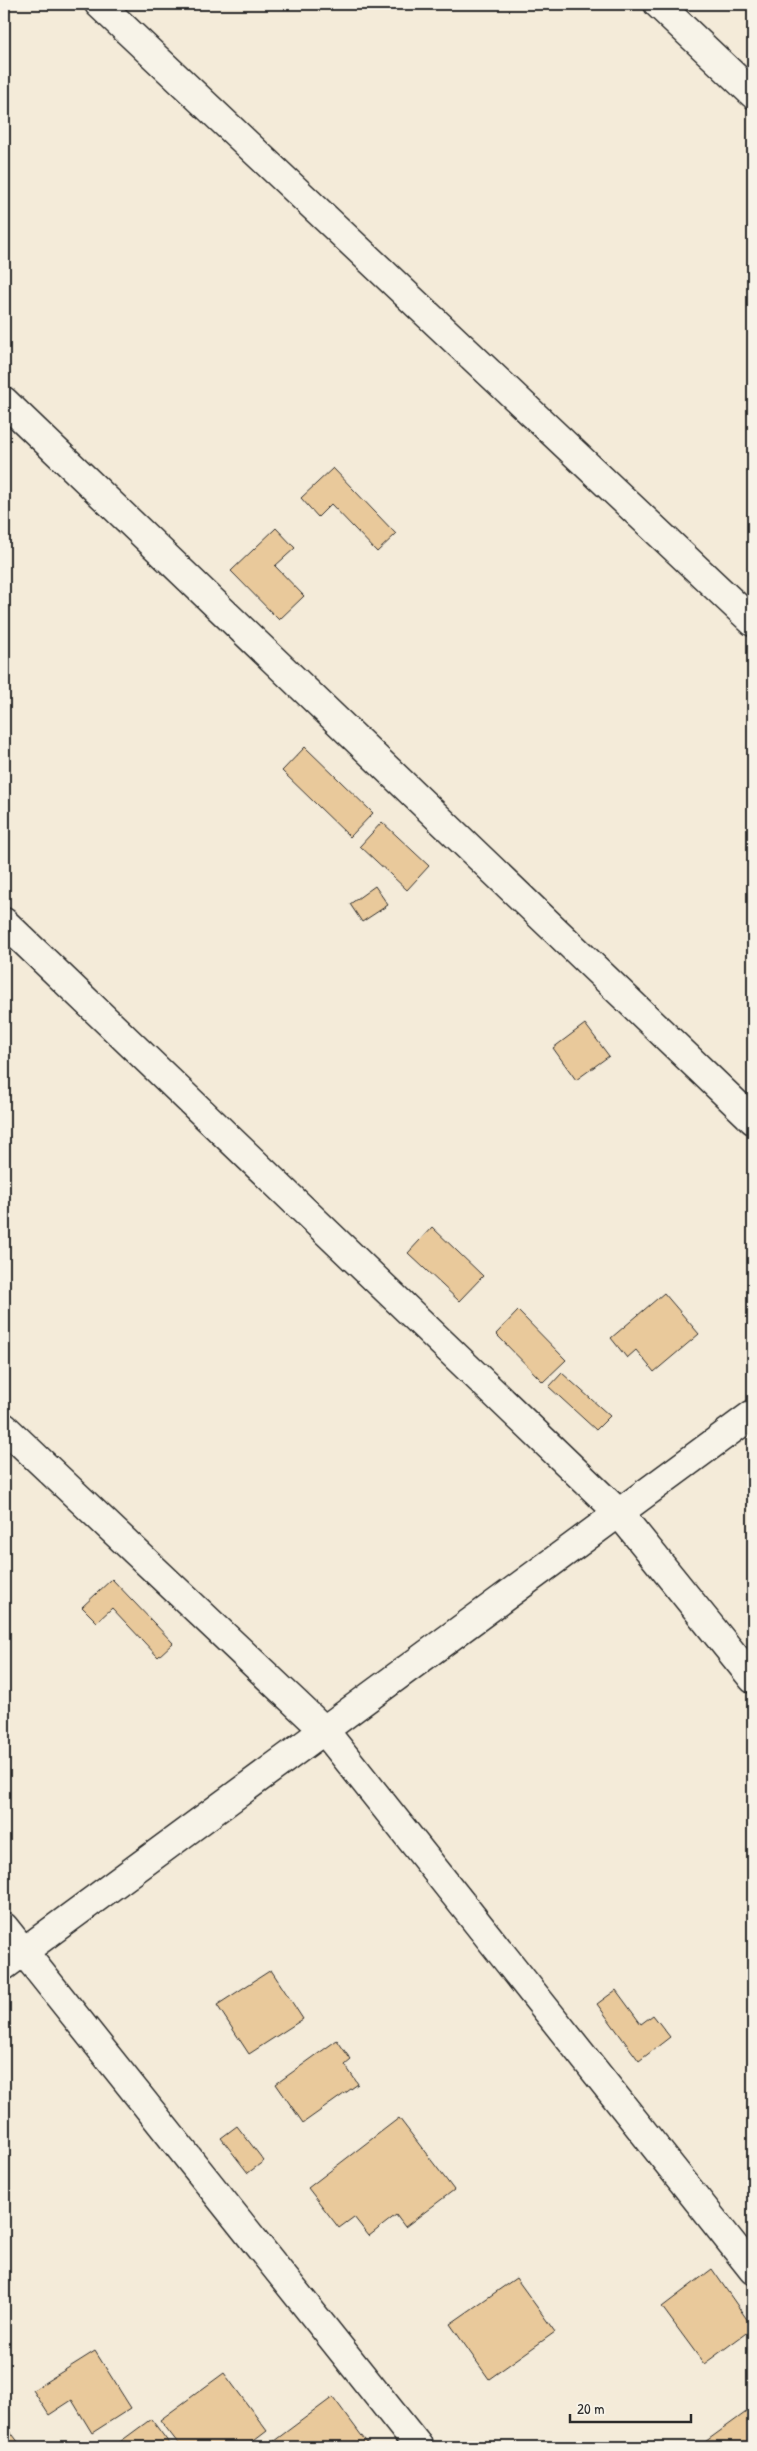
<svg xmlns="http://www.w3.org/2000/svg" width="757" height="2451" viewBox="0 0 757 2451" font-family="'Patrick Hand',sans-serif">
	<rect width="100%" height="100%" fill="#f4ebd9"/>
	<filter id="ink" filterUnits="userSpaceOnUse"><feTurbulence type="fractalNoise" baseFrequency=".02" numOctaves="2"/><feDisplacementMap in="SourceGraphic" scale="10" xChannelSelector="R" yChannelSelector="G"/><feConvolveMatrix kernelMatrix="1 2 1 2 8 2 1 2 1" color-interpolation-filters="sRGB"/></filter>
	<g filter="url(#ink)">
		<!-- building -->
		<path fill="#e9c99b" stroke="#2b2b2b" d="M333 468 396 534 377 552 331 504 318 517 301 498Z
			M276 528 295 548 275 566 304 596 279 620 231 571Z
			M305 747 373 813 350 837 282 771Z
			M382 822 429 866 407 890 360 846Z
			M375 886 388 905 362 922 350 904Z
			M585 1024 609 1056 576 1080 553 1048Z
			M432 1227 483 1276 459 1301 408 1253Z
			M664 1293 699 1334 654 1372 636 1350 627 1358 611 1338Z
			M518 1311 566 1360 543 1382 496 1334Z
			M562 1373 610 1416 596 1430 549 1387Z
			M112 1579 173 1643 158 1657 112 1608 97 1622 82 1607Z
			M271 1970 303 2019 249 2054 217 2005Z
			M616 1990 641 2024 653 2015 670 2037 639 2061 597 2004Z
			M337 2040 351 2060 345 2065 358 2084 303 2123 276 2084Z
			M399 2118 454 2190 405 2227 396 2215 369 2236 354 2217 339 2228 308 2188Z
			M237 2126 264 2161 248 2173 221 2138Z
			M712 2269 753 2328 704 2364 662 2307Z
			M516 2278 555 2332 489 2379 450 2324Z
			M95 2351 131 2408 92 2433 72 2400 49 2415 33 2390Z
			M224 2373 267 2431 246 2447H181L160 2420Z
			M333 2397 370 2447H266Z
			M749 2410 753 2416V2447H698Z
			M151 2419 172 2447H113Z
			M4 2423 22 2447H4Z"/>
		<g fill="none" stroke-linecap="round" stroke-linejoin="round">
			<!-- minor casing -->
			<g stroke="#2b2b2b" stroke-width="31">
				<path id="minor" d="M99 4 753 622
					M658 4 753 94
					M4 401 753 1120
					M4 922 619 1513 753 1679
					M4 1427 324 1730 753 2270
					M4 1927 419 2447
					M4 1966 753 1414"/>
			</g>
			<!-- minor -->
			<use href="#minor" stroke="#f7f3e8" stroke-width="28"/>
		</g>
	</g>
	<!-- margin -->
	<rect width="757" height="2451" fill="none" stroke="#f7f3e8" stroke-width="20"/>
	<rect x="10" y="10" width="737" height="2431" fill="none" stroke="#2b2b2b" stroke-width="2" filter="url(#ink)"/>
	<!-- scale -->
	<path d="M570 2414v8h121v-8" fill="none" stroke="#2b2b2b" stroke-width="2.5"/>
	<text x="577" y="2414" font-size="15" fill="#2b2b2b" stroke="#f7f3e8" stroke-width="4" paint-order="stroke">20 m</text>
</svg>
